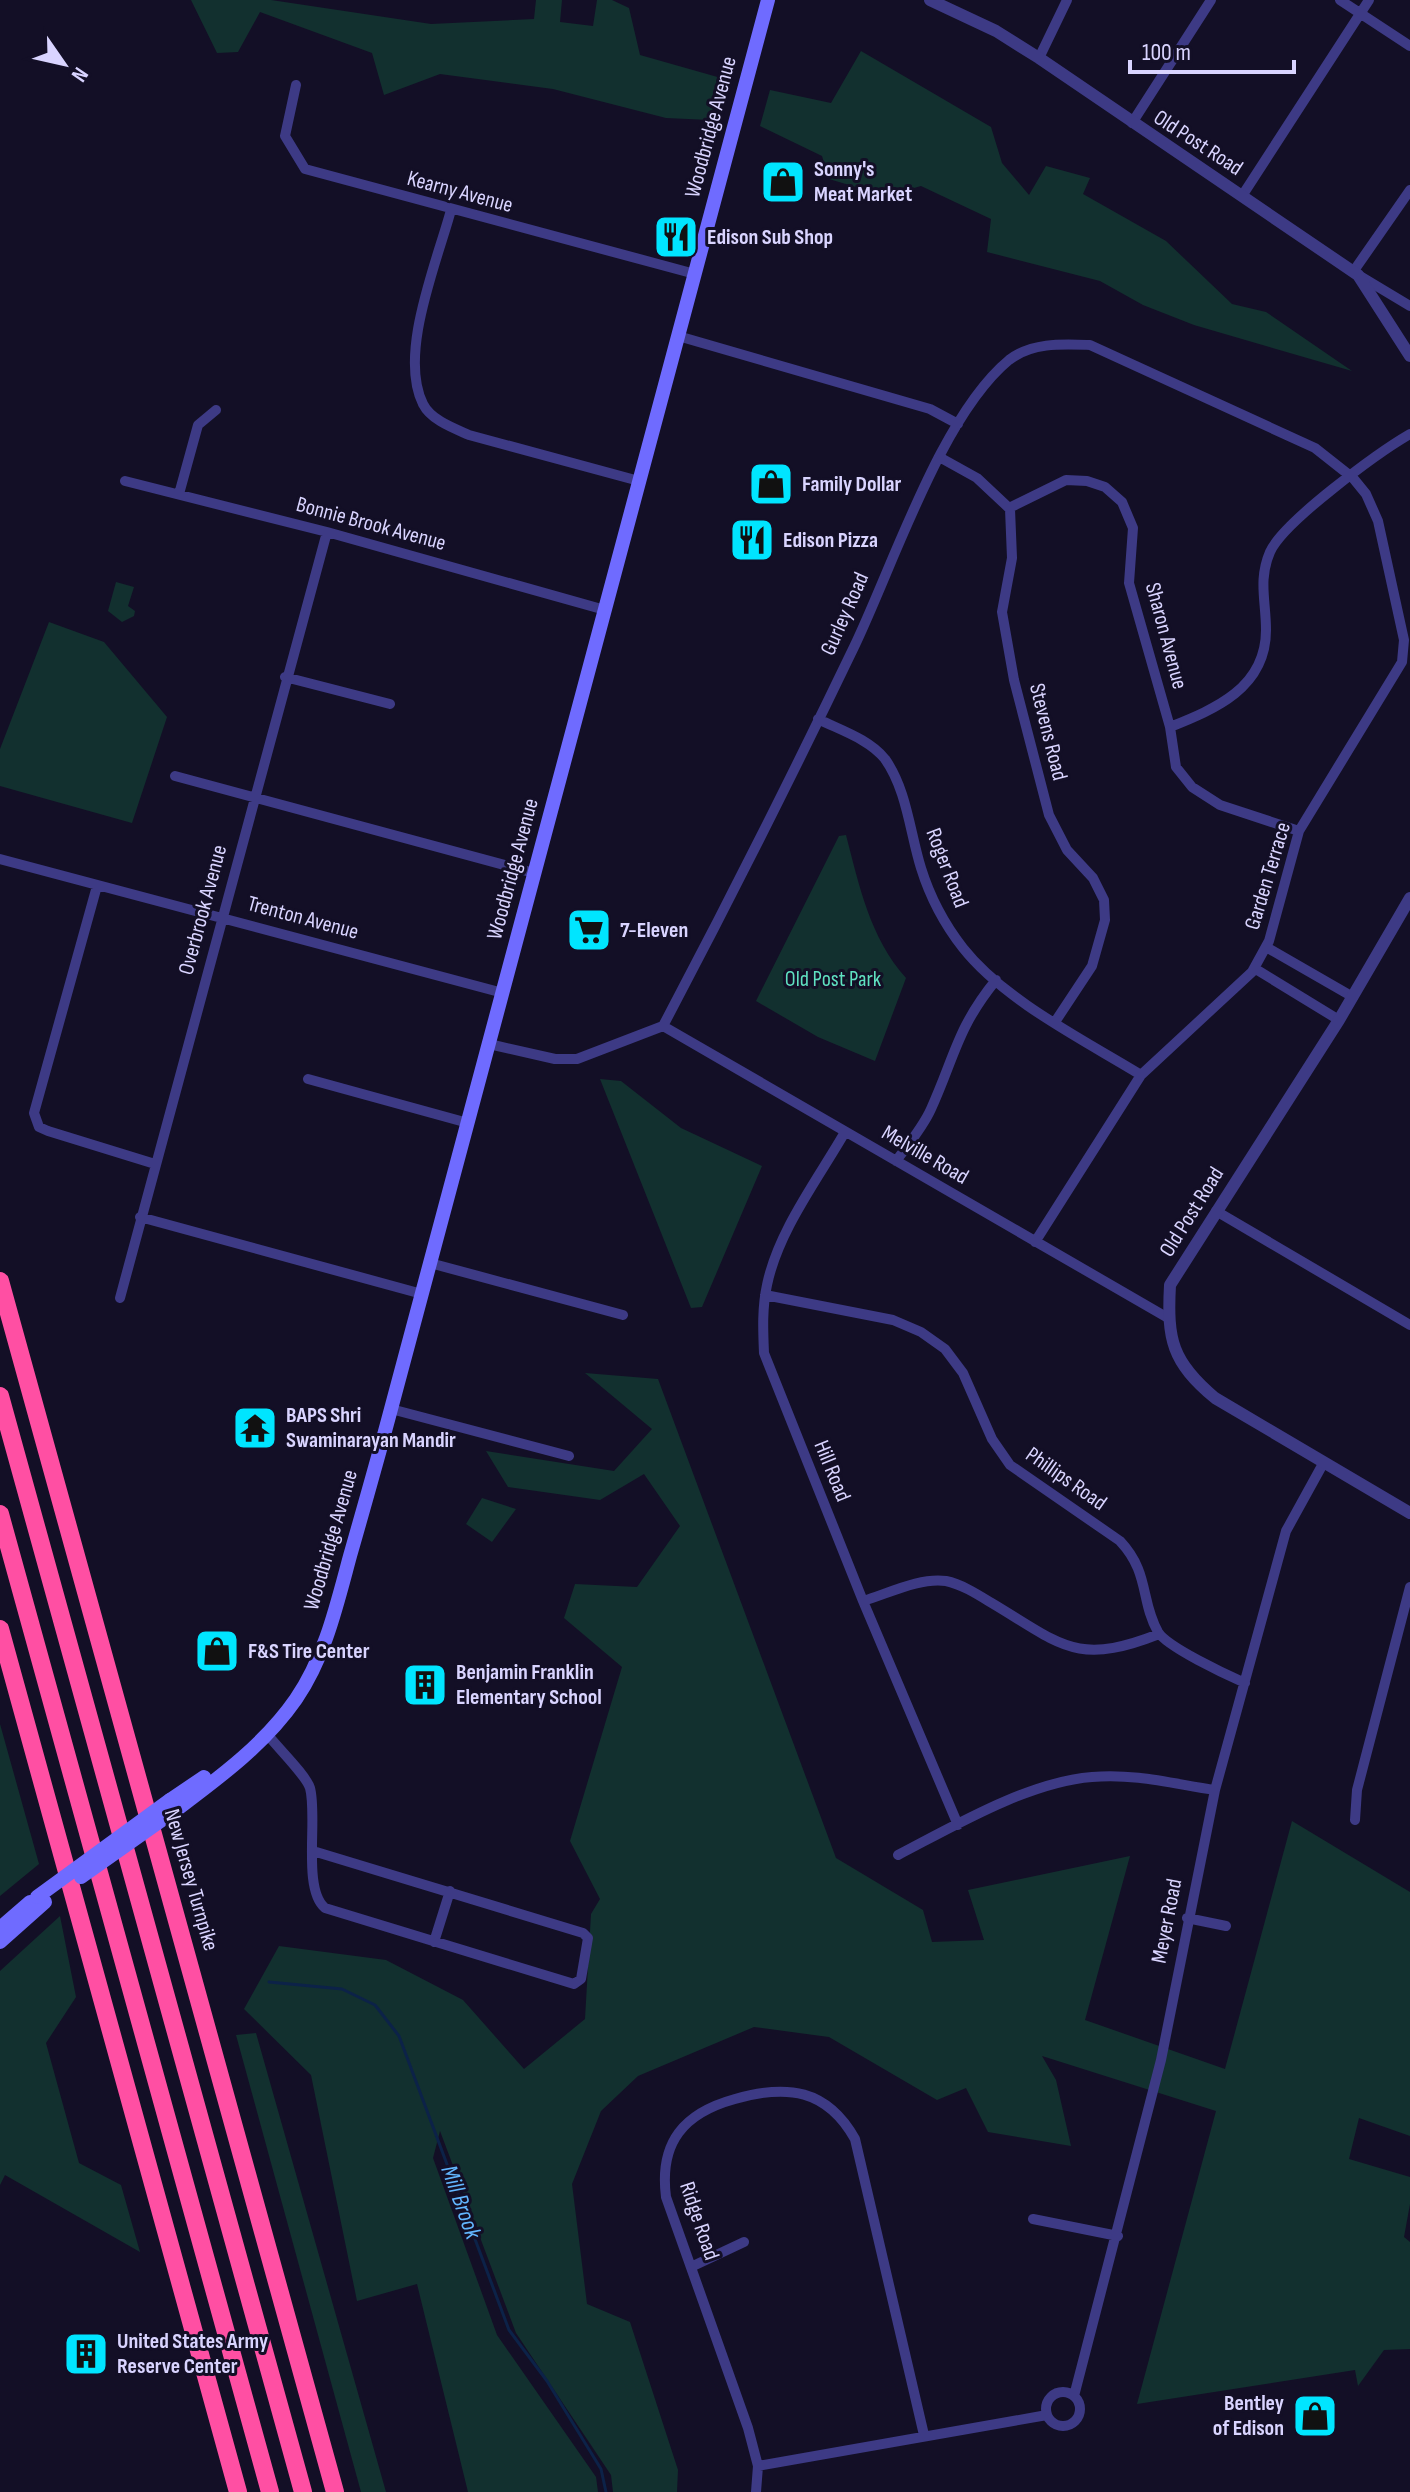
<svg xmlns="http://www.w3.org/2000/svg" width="1410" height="2492" viewBox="0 0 1410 2492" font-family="'Sofia Sans Condensed',sans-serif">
	<rect width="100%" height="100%" fill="#130f26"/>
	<!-- green -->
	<path fill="#12302f" d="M191 0H271L431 24 534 19 536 0H562L560 22 593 26 597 0H612L629 8 640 55 721 78 710 120 666 118 553 89 440 74 384 95 372 53 260 12 238 52 217 53Z
		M861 51 991 127 1002 163 1029 195 1046 166 1090 178 1083 194 1166 241 1232 304 1266 312 1352 371 1194 325 1143 305 1100 281 987 252 991 219 921 186 886 196 829 179 822 156 760 126 770 90 831 103Z
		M116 582 134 587 128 606 135 611 134 616 122 622 108 611Z
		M49 622 104 642 167 717 132 823 0 786V749Z
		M846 835C859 885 870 938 906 978L875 1061 818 1037 756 1001 839 836Z
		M600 1079 621 1081 681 1128 762 1166 702 1307 691 1308Z
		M585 1373 658 1379 836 1858 923 1910 932 1942 984 1940 968 1890 1130 1856 1085 2020 1225 2069 1292 1821 1410 1892V2136L1359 2118 1349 2159 1410 2177V2204L1404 2237 1410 2242V2349L1384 2350 1358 2386 1355 2370 1137 2404 1216 2111 1042 2056 1056 2080 1071 2146 988 2132 966 2088 937 2100 829 2037 754 2027 638 2076 601 2111 572 2184 587 2304 630 2322 678 2470 677 2492H613L611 2475 516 2333 440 2131 433 2158 497 2335 596 2477 598 2492H468L417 2284 357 2301 311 2075 244 2009 279 1946 386 1960 463 2000 524 2069 585 2019 591 1914 600 1899 570 1841 622 1667 564 1618 575 1584 637 1587 680 1526 644 1474 600 1500 508 1487 486 1451 614 1471 652 1429Z
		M482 1498 516 1509 492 1542 466 1524Z
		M0 1724 39 1864 0 1896Z
		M60 1916 76 1997 46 2043 79 2163 121 2185 140 2252 5 2175 0 2185V1971Z
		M256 2033 386 2492H361L236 2035Z"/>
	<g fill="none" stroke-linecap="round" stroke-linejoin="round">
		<!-- stream -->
		<path stroke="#0c2248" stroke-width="3" d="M269 1982 342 1989 375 2005 399 2036 509 2330 547 2381 601 2469 606 2492"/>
		<!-- minor -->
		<path stroke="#3d3a85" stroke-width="10" d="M1340 0 1410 46
			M1039 58 1067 0
			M296 85 285 136 305 169 695 274
			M1132 123 1211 0
			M1242 196 1369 0
			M451 210C437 262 398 354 423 404 431 420 453 428 469 435L639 481
			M1353 272 1410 190
			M1360 276 1410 306
			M678 336 930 409 958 424
			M941 458 977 478 1010 509 1012 558 1002 612 1014 680 1049 815 1067 850 1093 878 1104 900 1105 920 1092 966 1055 1022
			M125 481 327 532 605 610
			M179 494 198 425 216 410
			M1009 508 1066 480 1087 481 1105 487 1122 502 1133 528 1129 583 1170 727 1176 767 1192 787 1220 805 1299 831
			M285 677 390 704
			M818 719C840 730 869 739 885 759 907 790 910 833 921 868 930 897 945 925 963 948 1005 1001 1084 1040 1141 1075
			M1170 727C1215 709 1266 688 1266 630 1266 601 1258 580 1270 552 1283 522 1379 452 1410 434
			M175 776 534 873
			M0 859 503 993
			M97 886 34 1113 39 1127 48 1131 155 1164
			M1266 947 1353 997
			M1254 968 1339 1020
			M663 1026 1168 1318
			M489 1044 555 1059H577L663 1026C729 901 793 774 854 647 893 566 941 416 1009 360 1032 342 1063 344 1090 345L1315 448 1353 478 1366 494 1378 521 1404 640 1402 662 1299 831 1269 941 1252 972 1141 1075 1035 1242
			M308 1079 468 1123
			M845 1132C818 1179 778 1231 767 1285 762 1308 763 1330 764 1353L863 1601 958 1825
			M896 1161C908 1145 923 1127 931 1109 955 1056 957 1028 996 980
			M1216 1211 1410 1325
			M140 1217 422 1294
			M430 1263 623 1315
			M765 1295 893 1320 921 1332 945 1349 963 1373 992 1439 1010 1465 1120 1541C1150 1573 1140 1600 1158 1632 1167 1647 1227 1675 1245 1683
			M120 1298 327 532
			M391 1409 569 1456
			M863 1601C887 1594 920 1577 946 1581 961 1584 977 1594 990 1602 1061 1644 1075 1667 1159 1634
			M268 1735C277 1747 306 1775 310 1788 318 1817 302 1889 325 1908L574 1984 581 1979 588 1938 583 1933 313 1851
			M1355 1820 1357 1790 1410 1587
			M898 1855C954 1826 1028 1782 1092 1777 1134 1773 1174 1784 1215 1790
			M1187 1918 1226 1926
			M434 1942 450 1891
			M1033 2219 1118 2236
			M693 2266 744 2242
			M1046 2409a17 17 0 1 1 34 0a17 17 0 1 1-34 0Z
			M1074 2396 1161 2060 1215 1790 1286 1531 1324 1462
			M758 2466 1047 2415
			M756 2492 758 2466 748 2428 666 2197C659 2142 684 2113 735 2099 787 2084 827 2089 855 2139L924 2435"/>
		<!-- tertiary -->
		<path stroke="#3d3a85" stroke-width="12" d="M930 0 996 31 1039 58 1358 275 1410 356
			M1410 898 1339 1020 1170 1285C1167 1340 1172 1362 1215 1398L1410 1513"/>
		<!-- secondary -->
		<path stroke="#6f6bff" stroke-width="14" d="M170 1800 204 1777
			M176 1810C220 1777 265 1744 296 1699 325 1657 337 1604 350 1556 364 1507 378 1458 391 1409L768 0
			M0 1928 30 1902
			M0 1942 45 1902"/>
		<!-- motorway -->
		<path stroke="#ff4fa3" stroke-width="18" d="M0 1281 335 2492
			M0 1396 303 2492
			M0 1514 270 2492
			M0 1629 238 2492"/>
		<!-- secondary-bridge -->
		<path stroke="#6f6bff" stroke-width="14" d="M81 1877 176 1810
			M37 1897 170 1800"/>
	</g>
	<!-- icons -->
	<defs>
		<g id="shop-square" transform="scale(2.3)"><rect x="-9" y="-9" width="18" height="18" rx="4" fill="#00e5ff" stroke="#130f26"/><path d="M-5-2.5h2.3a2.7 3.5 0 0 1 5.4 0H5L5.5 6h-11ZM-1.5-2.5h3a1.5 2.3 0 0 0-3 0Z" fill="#111"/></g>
		<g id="restaurant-square" transform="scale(2.3)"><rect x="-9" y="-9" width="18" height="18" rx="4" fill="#00e5ff" stroke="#130f26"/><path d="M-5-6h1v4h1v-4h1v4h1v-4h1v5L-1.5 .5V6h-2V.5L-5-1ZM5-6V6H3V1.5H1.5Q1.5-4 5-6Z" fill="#111"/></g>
		<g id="supermarket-square" transform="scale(2.3)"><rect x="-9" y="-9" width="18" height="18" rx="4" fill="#00e5ff" stroke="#130f26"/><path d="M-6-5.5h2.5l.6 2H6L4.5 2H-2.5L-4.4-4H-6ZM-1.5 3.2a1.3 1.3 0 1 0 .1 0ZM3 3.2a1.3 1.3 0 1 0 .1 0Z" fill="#111"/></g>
		<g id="temple-square" transform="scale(2.3)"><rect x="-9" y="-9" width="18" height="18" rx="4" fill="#00e5ff" stroke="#130f26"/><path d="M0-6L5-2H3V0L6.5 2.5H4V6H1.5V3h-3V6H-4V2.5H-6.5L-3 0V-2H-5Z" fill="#111"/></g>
		<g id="building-square" transform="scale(2.3)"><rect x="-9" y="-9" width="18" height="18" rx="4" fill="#00e5ff" stroke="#130f26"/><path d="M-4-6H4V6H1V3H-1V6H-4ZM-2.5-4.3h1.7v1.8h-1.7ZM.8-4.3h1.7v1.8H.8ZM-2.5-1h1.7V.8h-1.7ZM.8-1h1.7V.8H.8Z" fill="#111"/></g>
	</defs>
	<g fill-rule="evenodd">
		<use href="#shop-square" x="783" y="182"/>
		<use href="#restaurant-square" x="676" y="237"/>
		<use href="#shop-square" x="771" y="484"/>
		<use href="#restaurant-square" x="752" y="540"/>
		<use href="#supermarket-square" x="589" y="930"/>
		<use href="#temple-square" x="255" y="1428"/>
		<use href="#shop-square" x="217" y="1651"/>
		<use href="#building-square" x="425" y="1685"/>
		<use href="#building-square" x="86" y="2354"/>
		<use href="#shop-square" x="1315" y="2416"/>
	</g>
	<g text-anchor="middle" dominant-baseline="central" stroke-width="6" stroke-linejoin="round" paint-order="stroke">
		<!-- street labels -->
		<g font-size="22" fill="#d9d4ff" stroke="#130f26">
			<text transform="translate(711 127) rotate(-75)">Woodbridge Avenue</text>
			<text transform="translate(1198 143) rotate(33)">Old Post Road</text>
			<text transform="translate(460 192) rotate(15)">Kearny Avenue</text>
			<text transform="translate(371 524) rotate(15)">Bonnie Brook Avenue</text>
			<text transform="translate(845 614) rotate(-66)">Gurley Road</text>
			<text transform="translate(1166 636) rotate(75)">Sharon Avenue</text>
			<text transform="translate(1048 732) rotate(76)">Stevens Road</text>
			<text transform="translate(947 868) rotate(69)">Roger Road</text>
			<text transform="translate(513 869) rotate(-75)">Woodbridge Avenue</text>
			<text transform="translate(1268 876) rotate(-73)">Garden Terrace</text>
			<text transform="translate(203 910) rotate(-75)">Overbrook Avenue</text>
			<text transform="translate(303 918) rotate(15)">Trenton Avenue</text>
			<text transform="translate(925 1155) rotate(30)">Melville Road</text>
			<text transform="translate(1192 1212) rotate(-58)">Old Post Road</text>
			<text transform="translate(832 1471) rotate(68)">Hill Road</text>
			<text transform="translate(1066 1479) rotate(35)">Phillips Road</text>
			<text transform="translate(331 1540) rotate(-74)">Woodbridge Avenue</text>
			<text transform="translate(191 1880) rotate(74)">New Jersey Turnpike</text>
			<text transform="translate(1167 1921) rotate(-79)">Meyer Road</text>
			<text transform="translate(699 2221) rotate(71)">Ridge Road</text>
		</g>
		<!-- poi labels -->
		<g font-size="22" font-weight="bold" fill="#d9d4ff" stroke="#130f26" text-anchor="start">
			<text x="814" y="169">Sonny's<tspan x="814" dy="25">Meat Market</tspan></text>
			<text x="707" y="237">Edison Sub Shop</text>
			<text x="802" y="484">Family Dollar</text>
			<text x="783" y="540">Edison Pizza</text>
			<text x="620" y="930">7-Eleven</text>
			<text x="286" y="1415">BAPS Shri<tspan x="286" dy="25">Swaminarayan Mandir</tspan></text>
			<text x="248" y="1651">F&amp;S Tire Center</text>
			<text x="456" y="1672">Benjamin Franklin<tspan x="456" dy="25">Elementary School</tspan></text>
			<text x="117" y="2341">United States Army<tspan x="117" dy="25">Reserve Center</tspan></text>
			<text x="1284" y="2403" text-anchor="end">Bentley<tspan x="1284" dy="25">of Edison</tspan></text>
		</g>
		<!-- park labels -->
		<g font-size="22" fill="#5fe0c0" stroke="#130f26">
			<text x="833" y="979">Old Post Park</text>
		</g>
		<!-- water labels -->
		<g font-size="24" font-style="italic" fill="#62b6ff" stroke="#130f26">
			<text transform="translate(461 2202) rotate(70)">Mill Brook</text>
		</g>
	</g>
	<!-- north arrow -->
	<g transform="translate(64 64) rotate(124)" stroke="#130f26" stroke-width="6" paint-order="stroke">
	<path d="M0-6L14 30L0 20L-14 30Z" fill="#d9d4ff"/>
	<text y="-12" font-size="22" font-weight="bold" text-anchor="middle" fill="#d9d4ff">N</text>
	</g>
	<!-- scale -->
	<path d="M1130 60v12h164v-12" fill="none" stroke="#d9d4ff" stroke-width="4"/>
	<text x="1142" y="60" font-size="24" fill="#d9d4ff" stroke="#130f26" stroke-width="6" paint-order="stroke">100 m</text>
</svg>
